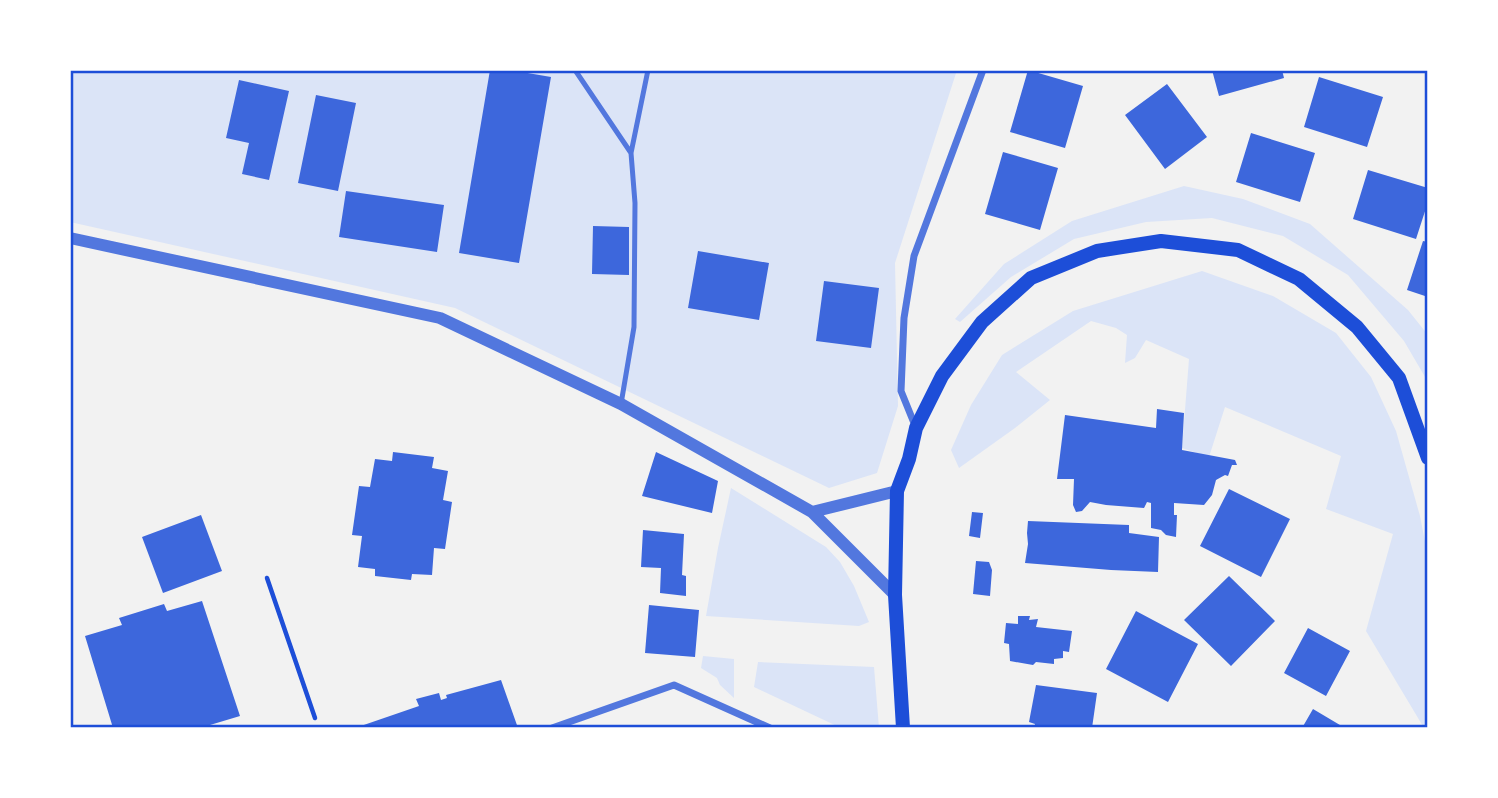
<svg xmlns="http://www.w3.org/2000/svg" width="1498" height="798" viewBox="0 0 1498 798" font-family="Raleway,sans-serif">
	<rect width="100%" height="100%" fill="#f2f2f2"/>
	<!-- green -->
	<path fill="#dbe4f7" d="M70 70H957L895 263 898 406 877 473 829 488 455 308 70 222Z
		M1184 186 1243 199 1310 224 1408 310 1428 335V382L1404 341 1348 275 1283 236 1212 218 1146 222 1074 239 1011 277 960 322 955 319 1004 264 1072 221Z
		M1202 271 1273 296 1336 333 1371 377 1396 431 1420 516 1428 557V728H1424L1366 631 1393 534 1326 509 1341 456 1225 407 1209 457 1182 448 1189 359 1146 340 1135 358 1125 363 1127 335 1116 328 1091 321 1016 372 1050 400 1015 428 959 468 951 450 971 405 1002 355 1073 311Z
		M731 488 826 547 840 562 854 586 869 622 859 626 706 616 718 548Z
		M703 656 734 659V698L720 685 717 678 701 668Z
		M758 662 874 667 879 728H841L754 687Z"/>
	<!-- building -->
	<path fill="#3d67dc" d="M490 70H510L551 77 519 263 459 253Z
		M1028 70 1083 86 1065 148 1010 132Z
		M1212 70H1282L1284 78 1219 96Z
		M1319 77 1383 97 1367 147 1304 127Z
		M239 80 289 91 269 180 242 174 249 143 226 138Z
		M1167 84 1207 137 1165 169 1125 115Z
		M316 95 356 103 338 191 298 183Z
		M1251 133 1315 153 1300 202 1236 182Z
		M1003 152 1058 168 1040 230 985 214Z
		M1368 170 1428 188V202L1416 239 1353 219Z
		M346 191 444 205 437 252 339 237Z
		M593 226 629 227V275L592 274Z
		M1423 241 1428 242V297L1407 290Z
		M698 251 769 263 759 320 688 308Z
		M824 281 879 288 871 348 816 341Z
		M1157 409 1184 413 1182 450 1235 460 1237 465H1232L1228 476 1225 475 1216 480 1212 495 1204 505 1174 503V515H1177L1176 537 1166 535 1161 530 1151 528V503L1147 502 1144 508 1106 505 1090 502 1082 511 1076 512 1073 505 1074 479H1057L1065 415 1156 428Z
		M393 452 434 457 432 468 448 471 443 500 452 502 445 549 434 548 432 575 412 574 411 580 375 576V569L358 567 362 536 352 535 359 486 370 487 375 459 392 461Z
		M656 452 718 481 712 513 642 496Z
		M1229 489 1290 519 1261 577 1200 546Z
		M972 512 983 513 980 538 969 536Z
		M201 515 222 571 163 593 142 537Z
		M1028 521 1129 525V533L1159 537 1158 572 1111 570 1025 563 1028 544 1027 533Z
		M643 530 684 534 682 575 686 576V596L660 593 661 568 641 567Z
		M976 561 989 562 992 570 990 596 973 594Z
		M1229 576 1275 621 1231 666 1184 620Z
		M202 601 240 716 200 728H113L85 636 122 625 119 618 164 604 167 611Z
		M649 605 699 610 695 657 645 653Z
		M1136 611 1198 644 1168 702 1106 669Z
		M1018 616H1030L1029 620 1038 619 1036 627 1072 631 1069 652 1063 651V658L1054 659V664L1036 662 1033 665 1010 661 1009 644 1004 643 1006 623 1018 624Z
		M1308 628 1350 651 1326 696 1284 673Z
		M501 680 518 728H355L419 706 416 699 439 693 441 700 447 698 446 695Z
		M1036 685 1097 693 1092 728H1034L1035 724 1029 722Z
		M1313 709 1345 728H1302Z"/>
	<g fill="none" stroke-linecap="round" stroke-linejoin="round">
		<!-- path -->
		<path stroke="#1d4ed8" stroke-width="4.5" d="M267 578 315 718"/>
		<!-- service -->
		<path stroke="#5277de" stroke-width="5" d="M575 70 631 153
			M621 404 634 327 635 203 631 153 648 70"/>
		<!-- minor -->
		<path stroke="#5277de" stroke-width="7" d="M916 428 901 391 904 318 914 256 983 70
			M552 728 674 685 770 728"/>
		<!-- tertiary -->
		<path stroke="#5277de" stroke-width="12" d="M70 238 440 318 621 404 812 512 895 595
			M812 512 897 491"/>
		<!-- secondary -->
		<path stroke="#1d4ed8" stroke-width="14" d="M903 728 895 595 897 491 909 459 916 428 942 376 982 322 1031 278 1097 251 1161 241 1238 250 1299 279 1357 327 1399 378 1428 458"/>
	</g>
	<!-- border -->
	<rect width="1498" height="798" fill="none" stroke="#ffffff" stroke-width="144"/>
	<rect x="72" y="72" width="1354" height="654" fill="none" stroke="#1d4ed8" stroke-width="2.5"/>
</svg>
